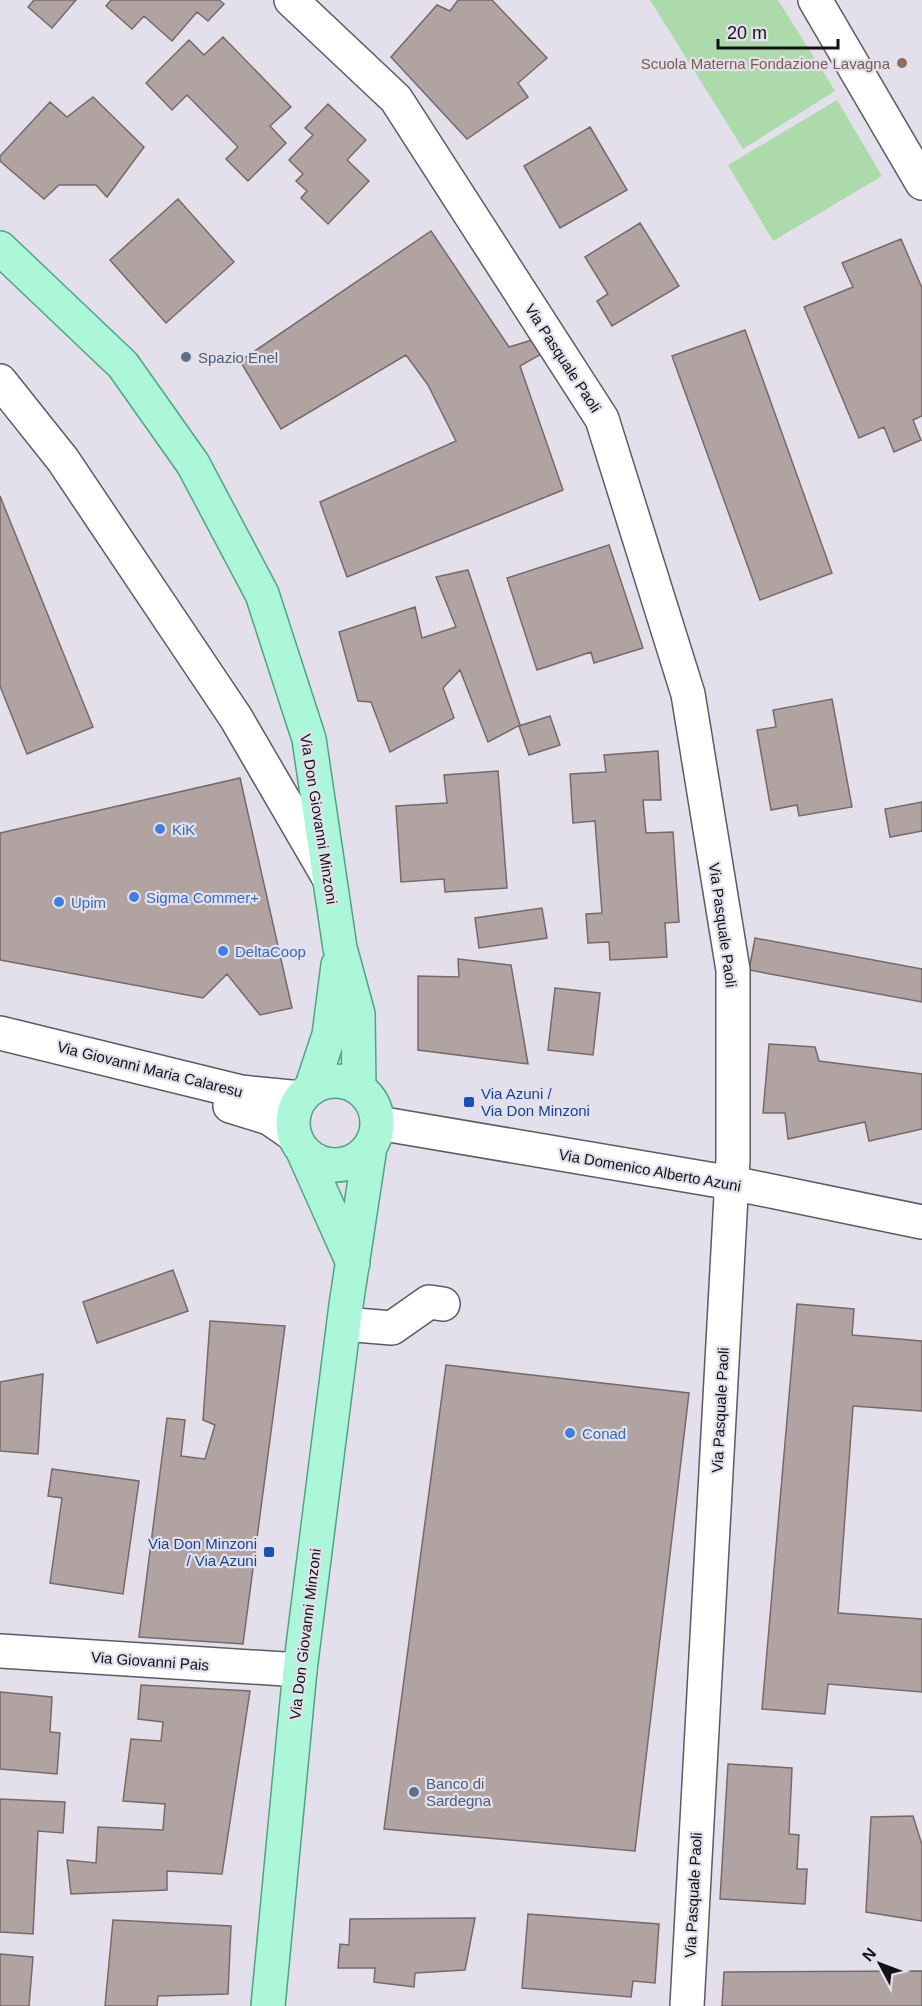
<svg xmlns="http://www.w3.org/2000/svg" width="922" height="2006" viewBox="0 0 922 2006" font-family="Arial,sans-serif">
	<rect width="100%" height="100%" fill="#e3e0eb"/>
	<!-- green -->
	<path fill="#addaaa" d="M650 0H778L835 91 743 149Z
		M837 100 882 176 773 241 728 165Z"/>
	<!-- building -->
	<path fill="#b0a3a2" stroke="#766a69" stroke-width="1.5" d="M34 0H76L52 28 28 7Z
		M111 0H219L224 4 208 21 197 12 172 41 144 16 132 29 106 6Z
		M458 0H492L547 58 518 83 528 97 467 139 391 57 437 5 450 11Z
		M223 37 291 107 270 126 286 143 248 181 226 159 238 147 187 95 172 110 146 83 189 40 204 55Z
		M93 97 144 147 107 197 96 185H59L44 199 0 161V156L50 102 67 117Z
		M328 104 366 140 347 160 369 181 328 224 301 198 307 191 296 181 303 174 289 160 313 135 305 128Z
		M590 127 627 190 560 228 524 166Z
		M178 199 234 262 166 323 110 260Z
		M640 223 679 286 612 326 597 301 608 294 585 257Z
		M431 231 509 347 539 338 545 352 520 366 563 490 347 577 320 502 456 441 428 385 406 355 281 429 240 361Z
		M901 239 922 288V416L913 420 921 440 894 452 884 427 859 438 804 307 853 287 842 263Z
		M745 330 832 573 760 600 672 356Z
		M0 496 93 727 27 754 0 686Z
		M609 545 643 648 594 663 591 652 537 670 507 578Z
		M468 570 520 725 488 742 460 670 443 688 454 718 390 752 371 702 358 701 339 632 415 607 422 638 456 627 436 577Z
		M832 699 852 807 799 816 797 805 771 810 757 730 776 727 773 710Z
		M550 716 560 745 529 755 519 726Z
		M658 751 661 800H643L646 833 673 832 679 922 665 923 667 957 610 960 609 942 588 943 586 914 602 913 595 821 573 823 570 774 606 772 604 755Z
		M498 771 507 888 445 892 444 879 401 882 396 806 447 803 444 775Z
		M240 778 292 1008 260 1015 227 974 203 998 0 960V833Z
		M922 802V831L890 837 885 809Z
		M542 908 547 938 479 948 475 918Z
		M755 938 922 969V1002L749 970Z
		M458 959 511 965 528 1064 418 1050V976L459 977Z
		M555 988 600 993 593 1055 548 1050Z
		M769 1044 815 1047 819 1061 922 1074V1129L869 1141 865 1122 788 1139 785 1113H763Z
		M173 1270 188 1311 97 1343 83 1302Z
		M797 1304 854 1309 852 1335 922 1341V1411L853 1406 838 1613 922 1619V1692L828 1684 825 1714 762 1709Z
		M210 1321 285 1326 243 1644 139 1637 167 1418 185 1420 181 1456 205 1459 215 1425 203 1420Z
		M446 1365 689 1393 635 1851 384 1829Z
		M43 1374 38 1454 0 1451V1382Z
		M52 1469 139 1481 123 1594 50 1583 62 1498 48 1496Z
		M141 1685 250 1691 222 1874 167 1871V1890L71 1894 67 1860 96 1863 98 1827 163 1830 165 1804 123 1801 131 1739 161 1741 163 1722 138 1719Z
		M0 1692 52 1697 50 1732 60 1733 57 1774 0 1769Z
		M728 1764 792 1768 789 1834 799 1835 797 1869H807L805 1904 720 1899Z
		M0 1799 65 1802 63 1833 38 1831 33 1934 0 1932Z
		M913 1816 922 1845V1921L866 1912 871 1817Z
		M528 1914 659 1924 655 1983 633 1981 631 1997 522 1988Z
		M475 1918 465 1970 415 1973 414 1987 374 1982 375 1968H338L340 1944 349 1945 350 1919Z
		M113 1920 231 1926 228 1994 158 1996 157 2006H105Z
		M0 1954 33 1957 29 2006H0Z
		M922 1971V2006H722L724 1972Z"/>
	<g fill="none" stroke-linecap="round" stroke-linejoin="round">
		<!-- minor casing -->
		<g stroke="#5c5a63" stroke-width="36">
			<path id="minor" d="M291 0 396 99 602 419 688 694 733 970V1159L687 2006
				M815 0 922 183
				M0 381 63 460 236 718 329 878
				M0 1033 241 1092 301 1098
				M230 1106 269 1118 295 1136
				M378 1123 732 1183 922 1222
				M344 1324 392 1328 429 1302 443 1304
				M0 1651 300 1670"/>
		</g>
		<!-- major casing -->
		<g stroke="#52a384" stroke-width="36">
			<path id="major" d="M0 248 123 365 193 464 262 594 309 739 340 948 358 1014 359 1088
				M293 1123a42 42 0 1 1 84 0a42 42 0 1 1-84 0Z
				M311 1089 329 1035 338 965
				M302 1149 353 1263
				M268 2006 300 1670 346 1305 370 1147"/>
		</g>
		<!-- minor -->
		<use href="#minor" stroke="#fff" stroke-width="33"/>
		<!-- major -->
		<use href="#major" stroke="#acf7d9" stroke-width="33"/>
	</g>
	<!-- markers -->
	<circle fill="#8d6e63" stroke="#e3e0eb" stroke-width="2" cx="902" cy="63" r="6"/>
	<g fill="#5c6f8a" stroke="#e3e0eb" stroke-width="2">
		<circle cx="186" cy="357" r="6"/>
		<circle cx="414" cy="1792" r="6"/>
	</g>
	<g fill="#3f7fe0" stroke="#e3e0eb" stroke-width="2">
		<circle cx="160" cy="829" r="6"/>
		<circle cx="134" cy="897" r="6"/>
		<circle cx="59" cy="902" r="6"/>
		<circle cx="223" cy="951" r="6"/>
		<circle cx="570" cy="1433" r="6"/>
	</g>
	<g fill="#1a4fb4" stroke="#e3e0eb" stroke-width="2">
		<rect x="463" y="1096" width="12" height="12" rx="3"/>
		<rect x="263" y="1546" width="12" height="12" rx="3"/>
	</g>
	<g text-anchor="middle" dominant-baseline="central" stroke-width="4.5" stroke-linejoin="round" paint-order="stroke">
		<!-- education labels -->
		<g font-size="15" fill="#785e54" stroke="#e3e0eb" text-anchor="end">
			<text x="890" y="63">Scuola Materna Fondazione Lavagna</text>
		</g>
		<!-- service labels -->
		<g font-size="15" fill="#4e5e75" stroke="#e3e0eb" text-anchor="start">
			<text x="198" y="357">Spazio Enel</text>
			<text x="426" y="1783">Banco di<tspan x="426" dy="17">Sardegna</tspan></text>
		</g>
		<!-- street labels -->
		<g font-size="15" fill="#121115" stroke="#e3e0eb">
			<text transform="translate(563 358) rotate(57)">Via Pasquale Paoli</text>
			<text transform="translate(319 819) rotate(81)">Via Don Giovanni Minzoni</text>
			<text transform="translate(723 925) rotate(82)">Via Pasquale Paoli</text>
			<text transform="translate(150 1069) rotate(14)">Via Giovanni Maria Calaresu</text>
			<text transform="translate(650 1170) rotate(10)">Via Domenico Alberto Azuni</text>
			<text transform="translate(720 1410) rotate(-87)">Via Pasquale Paoli</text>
			<text transform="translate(305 1634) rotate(-83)">Via Don Giovanni Minzoni</text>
			<text transform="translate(150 1661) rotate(4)">Via Giovanni Pais</text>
			<text transform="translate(693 1895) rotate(-87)">Via Pasquale Paoli</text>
		</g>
		<!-- shop labels -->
		<g font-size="15" fill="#366cbe" stroke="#e3e0eb" text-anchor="start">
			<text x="172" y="829">KiK</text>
			<text x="146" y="897">Sigma Commer+</text>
			<text x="71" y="902">Upim</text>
			<text x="235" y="951">DeltaCoop</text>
			<text x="582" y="1433">Conad</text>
		</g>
		<!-- transit labels -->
		<g font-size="15" fill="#164399" stroke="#e3e0eb" text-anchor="start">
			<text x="481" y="1093">Via Azuni /<tspan x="481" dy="17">Via Don Minzoni</tspan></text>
			<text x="257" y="1543" text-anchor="end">Via Don Minzoni<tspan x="257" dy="17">/ Via Azuni</tspan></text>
		</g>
	</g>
	<!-- north arrow -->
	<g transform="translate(880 1964) rotate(311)" stroke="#e3e0eb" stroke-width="4.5" paint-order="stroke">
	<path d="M0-4.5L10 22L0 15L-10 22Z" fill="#121115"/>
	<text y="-9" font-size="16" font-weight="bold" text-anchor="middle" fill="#121115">N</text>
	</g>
	<!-- scale -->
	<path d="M718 39v9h120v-9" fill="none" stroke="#121115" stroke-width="3"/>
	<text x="727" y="39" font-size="18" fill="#121115" stroke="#e3e0eb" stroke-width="4.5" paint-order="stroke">20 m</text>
</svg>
